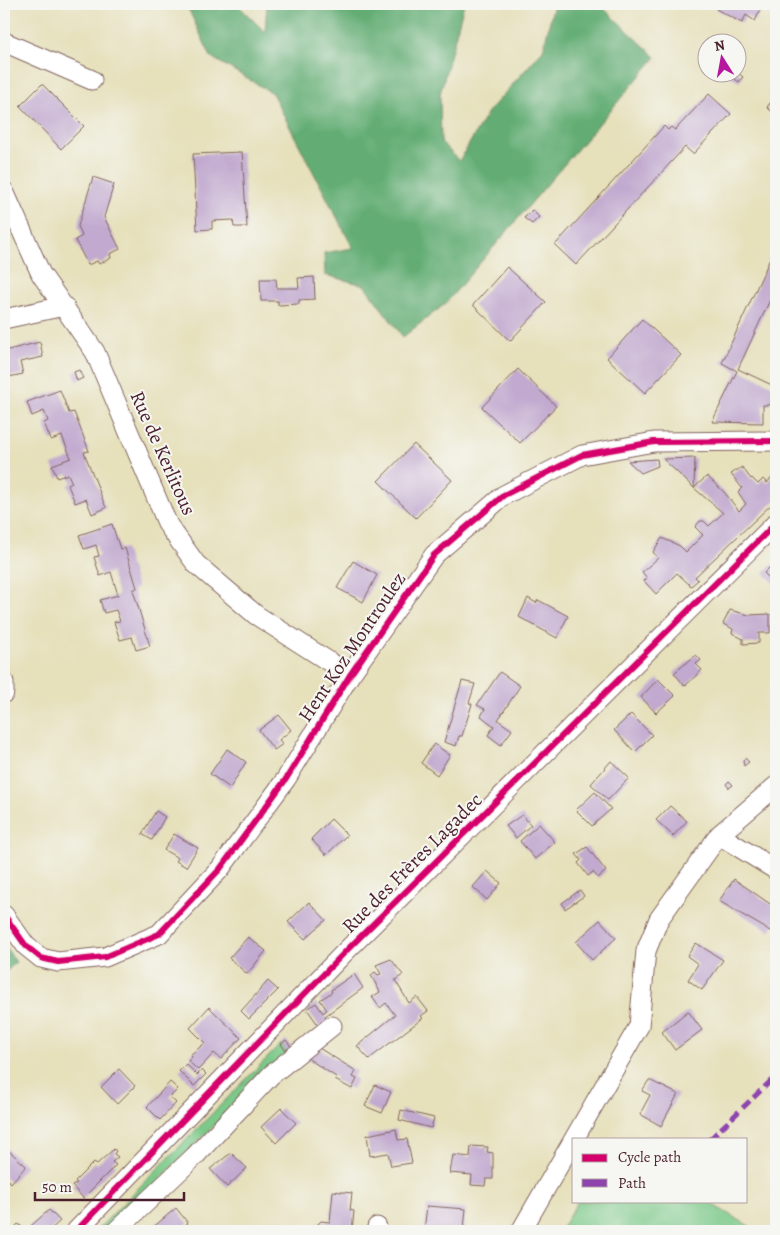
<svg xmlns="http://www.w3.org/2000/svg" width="780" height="1235" viewBox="0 0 780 1235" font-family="Alegreya,serif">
	<rect width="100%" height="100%" fill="#f6f6f2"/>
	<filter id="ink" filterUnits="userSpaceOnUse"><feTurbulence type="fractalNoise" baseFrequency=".02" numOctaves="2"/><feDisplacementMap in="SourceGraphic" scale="10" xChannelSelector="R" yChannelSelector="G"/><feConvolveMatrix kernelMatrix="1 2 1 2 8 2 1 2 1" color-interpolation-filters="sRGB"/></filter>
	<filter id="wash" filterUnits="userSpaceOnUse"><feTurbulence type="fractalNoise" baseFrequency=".0096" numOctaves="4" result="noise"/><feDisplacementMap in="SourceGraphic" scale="20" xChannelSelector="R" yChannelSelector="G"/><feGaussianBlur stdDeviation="1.12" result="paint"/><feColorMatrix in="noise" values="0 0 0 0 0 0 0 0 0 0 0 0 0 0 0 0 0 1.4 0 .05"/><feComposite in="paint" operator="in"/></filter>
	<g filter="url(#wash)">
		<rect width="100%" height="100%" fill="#e6e0bb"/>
		<!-- green -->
		<path fill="#7bc989" stroke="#62745a" d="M281 1044 287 1053 114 1225 107 1231H96Z
			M578 1201H706L758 1231H560Z"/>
		<!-- forest -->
		<path fill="#64ad75" stroke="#576650" d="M186 4H237L265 32 267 4H464L440 94 441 142 459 161 488 112 543 50 554 4H592L602 7 656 57 445 304 403 337 364 285 325 275 324 253 353 248 272 93 211 57Z
			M4 945 16 962 4 974Z"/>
		<g id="blocks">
			<!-- building -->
			<path fill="#c1a9cf" d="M719 4H763L755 21 746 15 742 23 716 9Z
				M725 72H737L743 77 739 82Z
				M42 84 84 126 61 149 20 106Z
				M709 94 731 114 693 154 685 147 576 265 555 245 664 126 668 130 671 127 675 130Z
				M776 96V116L767 107Z
				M242 152 247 227H234L233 220 212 221V229L197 230 193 154Z
				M93 177 114 184 104 217 120 249 110 254 111 258 99 264 97 261 88 265 75 240 82 236 78 226Z
				M532 210 539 217 532 224 524 218Z
				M776 246V287L738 369 776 387V391L770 405H763V423L712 422 737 371 722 363Z
				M507 267 546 302 510 341 473 305Z
				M314 277 315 299 299 300V304L278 305V301H261L260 279H276L277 288H299L298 278Z
				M642 319 681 355 645 393 607 358Z
				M40 342 43 357 20 362 23 374 4 378V351Z
				M518 369 556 406 520 443 482 407Z
				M79 370 83 378 77 381 74 372Z
				M60 390 69 413 74 412 89 451 84 452 106 508 92 514 86 499 75 503 68 485 72 483 68 474 57 478 52 465 71 458 62 436 51 440 44 423 48 421 44 411 32 416 27 402Z
				M414 444 452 480 416 518 378 481Z
				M695 458 694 488 663 459Z
				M657 459 658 466 641 473 628 461Z
				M742 467 751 479 752 478 758 484 763 479 767 483 776 473V500L695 577 698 580 691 586 677 573 656 594 644 581 647 578 642 572 658 558 653 552 662 538 680 546 686 552 703 535 695 527 700 521H704L709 526 723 513 694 488 707 476 725 493 739 511 746 504 738 492 742 488 731 474Z
				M112 524 120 549 125 548 137 588 133 590 150 646 136 650 132 637 120 640 114 622 120 621 116 610 104 613 100 600 118 595 111 572 100 576 94 557 99 556 96 545 84 549 79 535Z
				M353 561 377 575 363 602 337 588Z
				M773 564 774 566 776 564V585L764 573Z
				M528 598 536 603 538 600 568 616 557 638 519 617Z
				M730 610 749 615 770 614V633H759V643L743 644V639L732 633 733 629 723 624Z
				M696 655 701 660 696 664 702 670 685 686 674 673Z
				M500 672 520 686 498 720 512 730 501 745 488 735 494 726 481 716 485 709 477 705Z
				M658 679 675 696 656 713 641 697Z
				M462 681 475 684 469 703 472 704 462 736H459L456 746 444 742Z
				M631 714 652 735 635 752 614 730Z
				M279 715 291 730 279 740 283 744 274 750 259 730Z
				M434 744 450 755 437 775 421 763Z
				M227 749 246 762 230 788 210 774Z
				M745 758 749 762 744 766 743 761Z
				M611 761 629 778 608 800 591 784Z
				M729 781 733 785 729 788 726 784Z
				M595 792 611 809 592 826 576 810Z
				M670 806 687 821 673 836 656 820Z
				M156 811 165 817 152 840 142 834Z
				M522 815 531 825 516 838 506 826Z
				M331 819 347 835 326 855 311 839Z
				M539 824 555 842 535 859 520 841Z
				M174 834 198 848 186 867 176 861 178 858 164 850Z
				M587 847 606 871 598 878 593 872 588 876 578 863 581 860 576 854Z
				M487 871 501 883 487 900 473 887Z
				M734 879 776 908V921L770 931 719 901Z
				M580 890 584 896 565 909 562 903Z
				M309 902 326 920 305 939 288 922Z
				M600 920 616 938 592 960 576 942Z
				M248 937 266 951 247 974 229 958Z
				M696 943 723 960 702 990 688 980 698 964 687 956Z
				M391 959 403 975 395 980 409 1003 417 997 428 1011 421 1016 423 1018 369 1059 357 1046 395 1015 386 1003 380 1008 372 997 380 992 371 975 375 972 378 975 381 974 376 965Z
				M354 974 363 988 325 1016 329 1023 321 1029 307 1009 316 1003 323 1013 327 1010 320 1000 332 992 331 990Z
				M268 981 278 990 249 1019 241 1011Z
				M209 1007 241 1038 221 1059 214 1053 198 1070 188 1061 192 1057 190 1055 205 1043 190 1028Z
				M688 1011 702 1030 675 1050 662 1032Z
				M286 1040 293 1049 287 1053 281 1044Z
				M314 1045 356 1071 353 1077 357 1079 352 1089 335 1080 336 1077 301 1054Z
				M186 1064 197 1075 202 1070 206 1074 194 1086 179 1071Z
				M119 1069 135 1086 117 1104 101 1087Z
				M649 1080 678 1094 661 1126 640 1114 650 1095 642 1091Z
				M170 1082 178 1089 170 1097 176 1103 160 1120 147 1107Z
				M375 1085 391 1092 382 1113 365 1106Z
				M281 1108 296 1123 276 1143 261 1127Z
				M401 1110 434 1118 431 1128 399 1120Z
				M396 1129 398 1140 407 1139 412 1163 391 1166 388 1153 370 1156 367 1135Z
				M471 1146 488 1147 487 1152 493 1153V1179H486L485 1186 471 1185 472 1175 450 1173 453 1155 470 1157Z
				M7 1149 26 1166 11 1183 4 1176V1153Z
				M114 1149 116 1151 114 1154 118 1157 112 1162 116 1165 83 1198 72 1186 77 1183 75 1181 94 1162 97 1164Z
				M231 1153 247 1168 227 1187 210 1169Z
				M333 1191 352 1193 350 1210 354 1211 352 1231H317L318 1224 321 1221 330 1222Z
				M427 1206 466 1209 464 1228 461 1231H424Z
				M176 1208 188 1223 178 1231H143L149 1227 151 1229Z
				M49 1210 60 1221 49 1231H25Z
				M18 1224 21 1226 15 1231 13 1229Z"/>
		</g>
	</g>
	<g filter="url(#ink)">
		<use href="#blocks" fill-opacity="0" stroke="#81635d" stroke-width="1"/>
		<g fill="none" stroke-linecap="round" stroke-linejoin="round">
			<!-- minor casing -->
			<g stroke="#81635d" stroke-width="21">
				<path id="minor" d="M4 42 92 80
					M4 191 41 274 95 352 168 525 196 564 256 615 350 675
					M4 319 64 306
					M4 682V693
					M776 786 719 835 776 870
					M4 915 26 946 41 958 58 962 105 957 159 934 220 869 286 779 350 675 434 555 504 495 582 455 654 442 776 441
					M574 1139 639 1026 646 951 659 919 719 835
					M76 1231 345 952 776 523
					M116 1231 195 1156 271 1075 332 1026
					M377 1231V1227
					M521 1231 574 1139"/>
			</g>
			<!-- minor -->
			<use href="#minor" stroke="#fff" stroke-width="19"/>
			<!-- quiet -->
			<path stroke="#8e44ad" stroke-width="5" stroke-dasharray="10 5" stroke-linecap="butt" d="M710 1139 776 1076"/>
			<!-- cycleway casing -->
			<g stroke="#f6f6f2" stroke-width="9">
				<path id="cycleway" d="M4 915 26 946 41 958 58 962 105 957 159 934 220 869 286 779 350 675 434 555 504 495 582 455 654 442 776 441
					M76 1231 345 952 776 523"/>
			</g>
			<!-- cycleway -->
			<use href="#cycleway" stroke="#d6006c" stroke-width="6"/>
		</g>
	</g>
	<g text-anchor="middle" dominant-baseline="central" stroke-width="4" stroke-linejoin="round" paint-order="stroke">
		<!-- street labels -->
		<g font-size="20" fill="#4a1f2b" stroke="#f6f6f2">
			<text transform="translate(163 453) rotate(66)">Rue de Kerlitous</text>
			<text transform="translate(352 647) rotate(-56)">Hent Koz Montroulez</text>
			<text transform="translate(412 863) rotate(-45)">Rue des Frères Lagadec</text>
		</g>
	</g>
	<!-- margin -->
	<rect width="780" height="1235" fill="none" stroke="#f6f6f2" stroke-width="20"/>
	<!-- legend -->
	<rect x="572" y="1138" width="175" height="65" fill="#f6f6f2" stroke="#b1a0a2"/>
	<rect x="582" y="1154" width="25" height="8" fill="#d6006c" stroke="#b1a0a2"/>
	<text x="618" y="1162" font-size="15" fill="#4a1f2b">Cycle path</text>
	<rect x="582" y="1179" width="25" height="8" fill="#8e44ad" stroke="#b1a0a2"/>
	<text x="618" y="1188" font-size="15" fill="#4a1f2b">Path</text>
	<!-- north arrow -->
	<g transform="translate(722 58) rotate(349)"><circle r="24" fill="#f6f6f2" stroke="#b1a0a2"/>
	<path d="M0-4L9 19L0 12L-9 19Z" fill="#b5179e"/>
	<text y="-8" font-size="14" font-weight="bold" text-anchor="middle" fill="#4a1f2b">N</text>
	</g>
	<!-- scale -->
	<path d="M35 1192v8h149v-8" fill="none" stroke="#4a1f2b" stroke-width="2.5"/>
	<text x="42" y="1192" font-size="15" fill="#4a1f2b" stroke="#f6f6f2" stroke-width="4" paint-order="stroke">50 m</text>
</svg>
